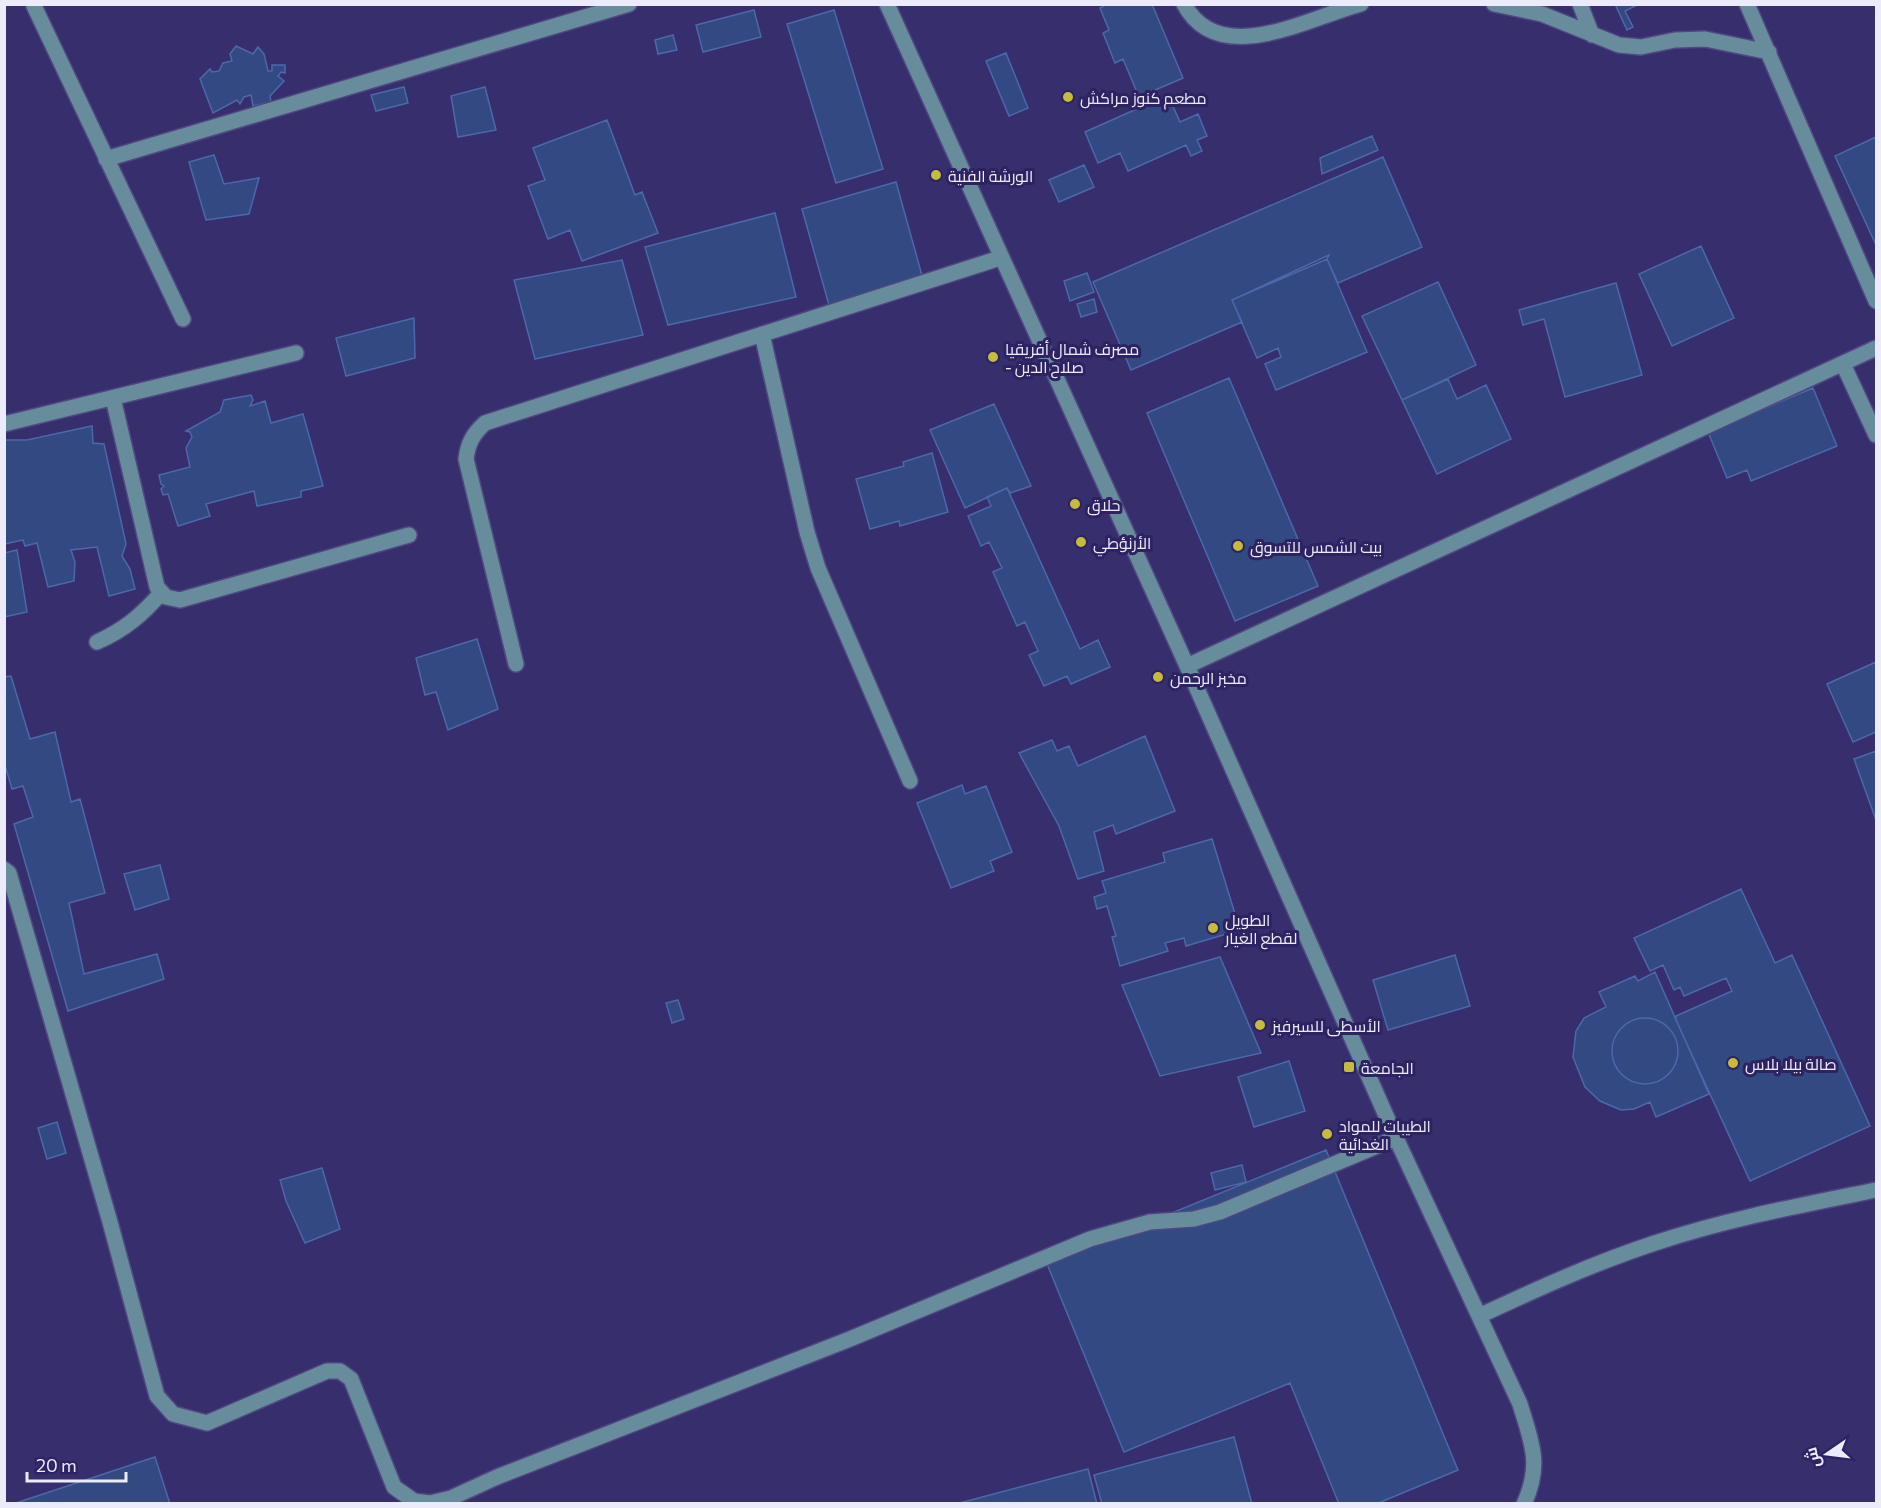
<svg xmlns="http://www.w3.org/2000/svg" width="1881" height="1508" viewBox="0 0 1881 1508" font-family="Commissioner,Cairo,sans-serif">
	<rect width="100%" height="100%" fill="#372e6e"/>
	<!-- building -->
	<path fill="#324982" stroke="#4d68a9" stroke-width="1.5" d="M1107 4H1152L1183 78 1139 97 1123 59 1115 63 1103 33 1109 30 1100 8Z
		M1615 4H1639L1625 11 1633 27 1627 30Z
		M754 10 761 37 703 52 696 25Z
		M834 10 883 169 836 183 787 24Z
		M673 35 677 50 658 54 655 40Z
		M236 46 253 54 258 47 264 54 268 71H272V65H285V73L281 72 278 76 284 81 270 96 271 102 253 106 251 95 244 97 240 104 237 100 213 113 200 79 210 69 212 72 219 71 223 63 232 61 230 54Z
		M1006 53 1028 108 1009 116 986 61Z
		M404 87 408 103 376 111 371 95Z
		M485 87 496 130 458 137 451 96Z
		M1168 95 1180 122 1198 114 1207 136 1197 140 1202 151 1191 156 1186 145 1128 171 1120 153 1098 163 1085 132Z
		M607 120 635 195 642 192 658 233 582 261 570 230 548 239 528 186 545 180 533 148Z
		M1372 136 1378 150 1322 174 1320 158Z
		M1876 137V245L1835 156Z
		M214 155 224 184 259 178 249 214 206 220 189 162Z
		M1383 157 1422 247 1338 283 1327 259 1329 255 1232 300 1242 322 1131 370 1093 282Z
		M1084 165 1094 187 1059 202 1049 180Z
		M896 182 923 279 829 305 802 209Z
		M775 213 796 297 668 325 645 247Z
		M1701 246 1734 318 1672 346 1639 274Z
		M1327 259 1367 352 1276 390 1265 364 1281 357 1278 348 1257 358 1232 300Z
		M622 260 643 335 535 359 514 280Z
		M1087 273 1094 292 1070 301 1064 281Z
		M1438 282 1476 365 1402 400 1362 316Z
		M1616 283 1642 375 1565 397 1544 319 1523 325 1519 310Z
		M1094 299 1097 312 1081 317 1077 304Z
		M414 318 415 358 346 376 336 338Z
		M1229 378 1318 586 1235 621 1147 413Z
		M1448 379 1457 399 1486 385 1511 439 1437 474 1402 400Z
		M1813 388 1837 446 1751 481 1747 470 1727 478 1708 432Z
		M251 395 253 400 250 406 265 401 271 423 303 414 323 486 301 491V497L257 506 254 491 206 504 210 516 178 526 168 494 163 495 161 489 164 486 161 484 159 475 190 467 186 448 192 437 190 432 186 431 220 412 224 400Z
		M994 404 1031 486 1010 493 1007 488 965 508 930 430Z
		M92 426 93 443 104 444 126 544 122 556 130 569 135 589 109 596 97 547 71 550 75 562 74 581 48 587 37 543 25 546 23 540 4 544V440H27Z
		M932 453 948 512 900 526 899 521 870 529 856 479 904 466 903 462Z
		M1007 488 1080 649 1098 640 1110 667 1071 684 1067 676 1044 686 1029 655 1038 651 1025 622 1017 626 993 572 1002 568 989 542 981 546 968 516 991 506 987 497Z
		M17 550 27 612 4 617V553Z
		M477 639 498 709 448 730 436 692 425 695 416 658Z
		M1876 662V732L1853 742 1827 684Z
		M11 676 30 739 55 732 71 802 80 799 105 893 69 903 84 974 157 954 164 979 68 1011 14 824 33 817 23 786 12 789 4 762V677Z
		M1145 736 1175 811 1116 834 1113 825 1094 832 1104 871 1078 879 1059 826 1019 753 1052 740 1057 751 1069 746 1078 766Z
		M1876 751V820L1854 759Z
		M962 785 965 794 986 786 1012 852 990 861 994 871 951 888 917 803Z
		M1212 839 1240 930 1186 946 1184 938 1165 943 1168 951 1120 966 1112 937 1116 936 1107 906 1097 909 1094 897 1106 893 1102 881 1165 862 1163 853Z
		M160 865 169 899 135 910 124 874Z
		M1741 889 1775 963 1792 955 1870 1126 1750 1181 1676 1020V1016L1732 991 1726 978 1684 996 1680 987 1674 990 1663 965 1650 971 1634 938Z
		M1455 955 1470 1006 1388 1030 1373 980Z
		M1220 957 1261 1053 1160 1076 1122 985Z
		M1655 972 1709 1094 1656 1117 1650 1102 1634 1109 1621 1110 1600 1101 1585 1087 1573 1057 1576 1031 1584 1018 1606 1007 1599 992 1635 976 1638 981Z
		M678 1000 684 1019 672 1023 666 1003Z
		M1612 1051a33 33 0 1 1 66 0a33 33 0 1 1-66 0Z
		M1289 1061 1305 1111 1254 1127 1238 1077Z
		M57 1122 66 1153 47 1159 38 1128Z
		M1326 1150 1458 1470 1376 1504H1339L1290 1383 1124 1452 1047 1264Z
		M1242 1165 1246 1182 1215 1190 1211 1173Z
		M322 1168 340 1229 305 1243 286 1201 280 1180Z
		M1234 1437 1252 1504H1102L1094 1475Z
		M155 1457 170 1504H13Z
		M1088 1469 1097 1504H956Z"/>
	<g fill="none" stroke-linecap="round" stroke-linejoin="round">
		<!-- minor casing -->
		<g stroke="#504882" stroke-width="18">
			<path id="minor" d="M887 4 1187 666 1396 1138 1520 1404C1532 1444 1542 1464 1524 1504
				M1184 4C1219 70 1310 17 1361 4
				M1494 4 1542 14 1619 45 1641 47 1675 40 1705 39 1769 52
				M1580 4 1592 35
				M1747 4 1876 301
				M34 6 183 319
				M106 159 629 4
				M762 334 807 532 818 568 910 781
				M1843 364 1876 435
				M113 398 157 587 166 597 180 600 409 535
				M4 424 296 353
				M97 642C124 630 142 615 161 593
				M516 664 466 459C468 443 473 434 485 423L1000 258
				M1187 666 1876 348
				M4 869 9 873 15 894 110 1222 157 1396 173 1414 207 1423 327 1371H340L351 1379 394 1487 414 1501 430 1503 451 1498 497 1477 850 1339 1090 1239 1150 1222 1194 1219 1220 1212 1396 1138
				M1479 1316C1537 1289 1594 1263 1655 1243 1727 1219 1802 1205 1876 1190"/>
		</g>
		<!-- minor -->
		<use href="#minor" stroke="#678d9c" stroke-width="15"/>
	</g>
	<!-- markers -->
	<g fill="#c5bc3d" stroke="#2d2362" stroke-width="2">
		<circle cx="1068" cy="97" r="6"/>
		<circle cx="936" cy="175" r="6"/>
		<circle cx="993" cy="357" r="6"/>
		<circle cx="1075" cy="504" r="6"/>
		<circle cx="1081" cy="542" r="6"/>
		<circle cx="1238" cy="546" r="6"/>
		<circle cx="1158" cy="677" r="6"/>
		<circle cx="1213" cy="928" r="6"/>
		<circle cx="1260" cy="1025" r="6"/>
		<circle cx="1733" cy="1063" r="6"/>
		<rect x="1343" y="1061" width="12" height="12" rx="3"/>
		<circle cx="1327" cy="1134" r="6"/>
	</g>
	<g text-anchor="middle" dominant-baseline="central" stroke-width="6" stroke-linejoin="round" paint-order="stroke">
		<!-- poi labels -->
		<g font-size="16" fill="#ebebfb" stroke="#2d2362" text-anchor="start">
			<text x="1080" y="97">مطعم كنوز مراكش</text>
			<text x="948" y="175">الورشة الفنية</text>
			<text x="1005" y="348">مصرف شمال أفريقيا<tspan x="1005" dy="18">- صلاح الدين</tspan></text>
			<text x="1087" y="504">حلاق</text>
			<text x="1093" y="542">الأرنؤطي</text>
			<text x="1250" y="546">بيت الشمس للتسوق</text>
			<text x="1170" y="677">مخبز الرحمن</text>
			<text x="1225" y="919">الطويل<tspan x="1225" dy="18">لقطع الغيار</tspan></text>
			<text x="1272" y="1025">الأسطى للسيرفيز</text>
			<text x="1745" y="1063">صالة بيلا بلاس</text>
			<text x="1361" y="1067">الجامعة</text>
			<text x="1339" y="1125">الطيبات للمواد<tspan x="1339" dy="18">الغدائية</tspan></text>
		</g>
	</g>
	<!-- border -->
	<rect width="1881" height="1508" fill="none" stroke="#ebebfb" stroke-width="12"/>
	<!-- north arrow -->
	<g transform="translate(1827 1454) rotate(256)" stroke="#2d2362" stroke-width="4.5" paint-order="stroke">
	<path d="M0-4.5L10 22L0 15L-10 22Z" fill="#ebebfb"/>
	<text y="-9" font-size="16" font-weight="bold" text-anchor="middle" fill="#ebebfb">ش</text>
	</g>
	<!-- scale -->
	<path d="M27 1472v9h99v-9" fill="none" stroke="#ebebfb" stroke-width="3"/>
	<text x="36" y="1472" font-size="18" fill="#ebebfb" stroke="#2d2362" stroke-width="4.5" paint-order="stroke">20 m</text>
</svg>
